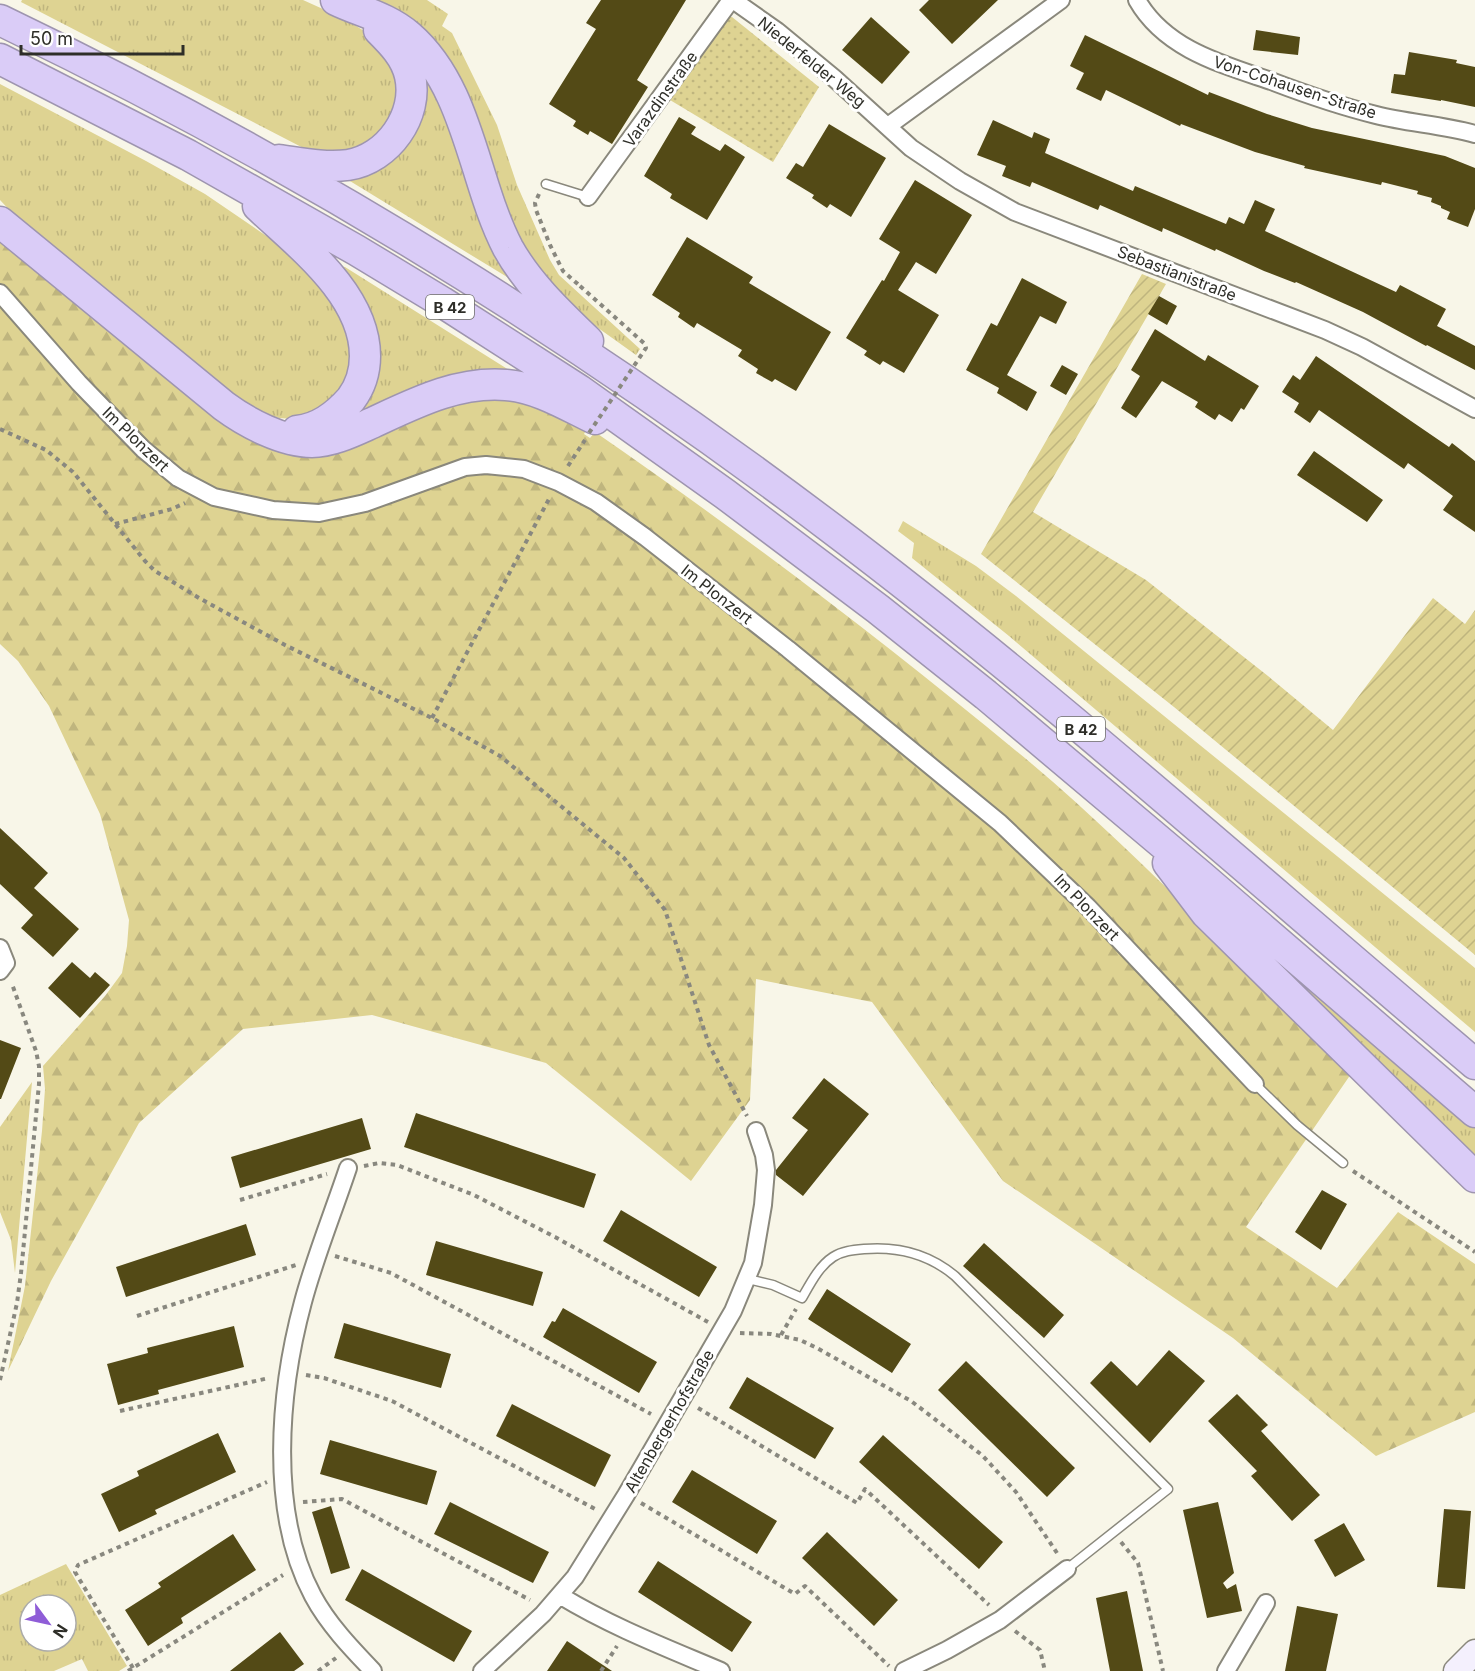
<svg xmlns="http://www.w3.org/2000/svg" width="1475" height="1671" viewBox="0 0 1475 1671" font-family="Inter,sans-serif">
	<defs>
		<pattern id="grass-tufts" width="24" height="20" patternUnits="userSpaceOnUse" patternTransform="scale(1.5)"><rect width="24" height="20" fill="#ded392"/><path d="M3 7l-1-3M5 7V3M7 7l1-3M15 17l-1-3M17 17v-4M19 17l1-3" fill="none" stroke="#bfb57e"/></pattern>
		<pattern id="forest-firs" width="22" height="20" patternUnits="userSpaceOnUse" patternTransform="scale(1.5)"><rect width="22" height="20" fill="#ded392"/><path d="M5 1l3.5 6h-7zM16 11l3.5 6h-7z" fill="#bfb57e"/></pattern>
		<pattern id="park-dots" width="8" height="8" patternUnits="userSpaceOnUse" patternTransform="scale(1.5)"><rect width="8" height="8" fill="#ded392"/><path d="M2 2h.1M6 6h.1" fill="none" stroke="#bfb57e" stroke-width="1.8" stroke-linecap="round"/></pattern>
		<pattern id="garden-furrows" width="10" height="10" patternUnits="userSpaceOnUse" patternTransform="scale(1.5)"><rect width="10" height="10" fill="#ded392"/><path d="M-1 1l2-2M0 10L10 0M9 11l2-2" fill="none" stroke="#bfb57e"/></pattern>
	</defs>
	<rect width="100%" height="100%" fill="#f8f6e8"/>
	<!-- grass -->
	<path fill="url(#grass-tufts)" fill-rule="evenodd" d="M22 0H303L345 19 377 39 401 86 389 127 351 154 313 153 21 2Z
		M366 0H427L448 14 442 26 452 33 497 125 517 185 550 260 559 275 640 349 636 355 587 320 539 271 510 227 462 90Z
		M421 63 525 288 345 178 358 172Z
		M0 84 146 161 205 194 284 248 328 286 354 345 347 387 325 409 294 419 279 418 255 411 242 403 15 216 0 200Z
		M338 266 345 267 509 370 352 423 361 401Z
		M903 521 976 566 1016 596 1475 968V1032L1009 636 912 558 914 543 898 531Z
		M1309 985 1475 1125V1159L1301 989 1302 986Z
		M32 1082 15 1273 11 1240 0 1212V1127Z
		M66 1564 127 1666 119 1671H88L82 1659 54 1671H0V1595ZM30 1605H66V1641H30Z"/>
	<!-- forest -->
	<path fill="url(#forest-firs)" d="M0 238 238 431 412 414 501 392 588 427 584 434 590 438 595 432C746 536 891 647 1032 764 1090 813 1145 867 1200 920 1252 970 1304 1019 1353 1071L1246 1227 1337 1288 1398 1212 1475 1264V1412L1376 1456 1233 1338 1003 1181 872 1002 756 979 750 1100 691 1181 546 1063 372 1015 243 1029 139 1123 51 1281 8 1371 25 1286 42 1131 45 1089 43 1066 105 996 122 973 127 946 129 920 100 814 49 706 18 661 0 644Z"/>
	<!-- park -->
	<path fill="url(#park-dots)" d="M729 17H732L819 87 773 162 670 100Z"/>
	<!-- garden -->
	<path fill="url(#garden-furrows)" d="M1142 274 1166 284 1033 512 1146 580 1268 676 1333 730 1433 598 1465 624 1475 610V955L1174 707 981 554Z"/>
	<!-- building -->
	<path fill="#534a16" d="M601 0H686L637 80 648 87 612 144 590 131 588 135 573 126 576 121 549 104 596 29 586 23Z
		M929 0H998L952 44 919 10Z
		M871 17 910 52 882 84 842 50Z
		M1256 30 1300 37 1298 55 1253 50Z
		M1085 35 1208 95 1209 92 1267 114 1312 128 1445 156 1475 168V209L1468 227 1447 219 1450 212 1441 208V206L1431 202 1432 198 1417 194 1418 191 1382 182 1381 185 1304 168 1305 166 1255 152 1181 124 1180 126 1106 90 1101 101 1076 89 1084 73 1070 66Z
		M1409 52 1457 60 1456 63 1475 67V107L1441 100V101L1391 93 1394 74 1405 75Z
		M679 117 696 127 691 134 720 151 725 144 745 157 707 220 670 198 672 194 644 176Z
		M993 120 1032 138 1034 132 1050 139 1045 153 1133 191 1135 186 1226 224 1229 217 1244 224 1255 200 1275 209 1265 231 1396 292 1400 285 1446 309 1437 326 1475 346V370L1427 345 1426 346 1363 312 1296 282 1295 283 1264 271 1216 249 1215 251 1163 228 1162 232 1100 205 1098 210 1032 182 1030 187 1002 176 1006 166 977 155Z
		M829 124 886 158 851 217 830 204 827 208 812 198 814 195 786 178 796 163 803 167Z
		M915 180 972 215 936 274 916 262 898 290 939 315 904 373 883 361 880 365 864 355 867 351 846 338 882 280 884 281 900 252 879 239Z
		M687 237 753 277 749 283 831 332 796 391 775 379 772 382 756 373 758 369 738 356 742 350 697 323 694 328 678 317 680 313 652 295Z
		M1022 278 1067 302 1056 324 1040 316 1007 375 1037 392 1027 411 997 393 999 388 966 370 991 323 997 326Z
		M1159 296 1177 306 1167 325 1148 314Z
		M1155 329 1205 361 1208 355 1259 386 1244 410 1241 408 1232 422 1219 414 1215 420 1195 407 1198 402 1162 381 1136 418 1121 408 1140 376 1131 370Z
		M1316 356 1449 447 1452 443 1475 461V532L1443 510 1453 496 1408 463 1404 469 1319 410 1310 423 1294 412 1299 403 1282 392 1293 375 1300 380Z
		M1062 365 1078 374 1066 395 1050 386Z
		M1314 451 1383 500 1367 522 1297 475Z
		M0 828 48 873 34 888 79 929 53 957 21 928 33 915 0 884Z
		M72 962 90 978 95 972 110 985 80 1018 48 988Z
		M0 1040 21 1048 1 1099H0Z
		M824 1078 869 1114 803 1196 776 1175V1170L808 1130 792 1118Z
		M416 1113 596 1174 584 1208 404 1147Z
		M362 1118 371 1149 240 1188 231 1157Z
		M1322 1190 1347 1204 1321 1250 1295 1232Z
		M621 1210 717 1267 699 1297 603 1241Z
		M246 1224 256 1255 126 1297 116 1267Z
		M436 1241 543 1272 533 1306 426 1275Z
		M984 1243 1064 1315 1044 1338 963 1266Z
		M827 1289 911 1344 892 1373 808 1319Z
		M563 1308 657 1362 639 1393 543 1337 552 1321 555 1322Z
		M344 1323 451 1354 441 1388 334 1358Z
		M234 1326 244 1367 158 1390 159 1394 118 1405 107 1364 148 1353 147 1348Z
		M1169 1350 1205 1381 1150 1443 1090 1383 1111 1361 1137 1386Z
		M966 1361 1075 1468 1047 1497 938 1390Z
		M747 1377 834 1428 815 1459 729 1408Z
		M1237 1394 1268 1425 1261 1431 1320 1495 1292 1521 1251 1476 1257 1471 1208 1421Z
		M512 1404 611 1455 595 1487 496 1436Z
		M218 1433 236 1472 155 1510 157 1514 119 1532 101 1494 139 1476 137 1471Z
		M883 1435 1003 1542 979 1569 859 1462Z
		M330 1440 437 1471 427 1505 320 1474Z
		M692 1470 777 1521 757 1554 672 1502Z
		M450 1502 549 1552 533 1583 434 1534Z
		M1218 1502 1234 1573 1223 1583 1227 1589 1236 1584 1242 1611 1207 1618 1183 1510Z
		M331 1506 350 1568 331 1574 312 1512Z
		M1444 1509 1471 1511 1465 1589 1437 1587Z
		M1344 1523 1365 1560 1335 1577 1314 1540Z
		M827 1532 898 1600 874 1626 802 1558Z
		M233 1534 256 1570 181 1618 183 1623 148 1646 125 1610 161 1587 158 1583Z
		M658 1561 752 1622 732 1652 638 1592Z
		M362 1569 472 1631 454 1662 345 1600Z
		M1127 1591 1143 1671H1110L1096 1598Z
		M1297 1606 1338 1614 1326 1671H1285Z
		M280 1632 304 1664 294 1671H230Z
		M567 1641 612 1671H547Z"/>
	<g fill="none" stroke-linecap="round" stroke-linejoin="round">
		<!-- lane casing -->
		<g stroke="#8a887c" stroke-width="11">
			<path id="lane" d="M546 184 588 197
				M1255 1084 1297 1125 1343 1163
				M748 1279 773 1285 802 1298C810 1284 819 1266 833 1257 842 1251 853 1250 864 1249 899 1246 929 1254 955 1276L1168 1489 1067 1569"/>
		</g>
		<!-- street casing -->
		<g stroke="#8a887c" stroke-width="20">
			<path id="street" d="M733 0 777 31 834 78 911 148 960 181 1015 212 1325 330 1362 347 1475 409
				M1137 0C1165 49 1221 64 1271 81 1305 94 1340 106 1376 115 1408 123 1442 125 1475 134
				M888 126 1061 0
				M588 197 731 0
				M0 293 79 383 143 449 178 478 214 497 273 510 319 513 365 503 465 467 486 465 524 469 558 482 596 502 645 537 788 649 1000 823 1088 907 1255 1084
				M0 948 6 963 0 971
				M348 1168C333 1213 315 1257 303 1302 279 1391 268 1512 313 1596 328 1624 351 1648 373 1671
				M561 1596C612 1627 667 1648 721 1671
				M482 1671 543 1614 575 1577 626 1495 733 1311 753 1263 763 1205 766 1170 764 1155 756 1131
				M904 1671 947 1650 1000 1620 1067 1569
				M1226 1671 1266 1603"/>
		</g>
		<!-- secondary casing -->
		<g stroke="#8a887c" stroke-width="27">
			<path id="secondary" d="M1456 1671 1475 1652"/>
		</g>
		<!-- highway casing -->
		<g stroke="#9e95af" stroke-width="33">
			<path id="highway" d="M336 0C361 12 387 17 409 36 469 88 473 181 508 248 528 284 559 313 588 341
				M0 20C292 160 572 332 831 528 1054 696 1261 884 1475 1064
				M0 59 188 155 356 250 442 302 579 390 725 494 878 609 986 695 1201 876 1475 1112
				M279 160C301 163 325 168 348 165 388 159 419 115 410 76 406 57 392 43 379 30
				M258 206C299 245 365 294 365 356 365 371 360 387 351 399 337 415 319 429 297 431
				M0 222 224 406C247 423 283 442 312 442 332 442 354 431 372 423 415 403 458 381 506 385 537 387 568 406 595 419
				M1168 863 1206 913 1475 1177"/>
		</g>
		<!-- path -->
		<path stroke="#89887f" stroke-width="4" stroke-dasharray="4.5 4.5" stroke-linecap="butt" d="M539 194 535 203 536 210 550 245 563 271 580 286
			M0 429 46 450 73 472 145 561 155 571 199 598 285 645 432 718 500 756 624 858 665 910 709 1045 747 1116
			M568 466 585 440
			M115 524 172 509 185 503
			M432 718 549 499
			M364 1166 379 1163 397 1165 474 1195 555 1237 708 1322
			M1353 1171 1475 1252
			M240 1200 327 1174
			M335 1256 391 1273 651 1414
			M137 1316 296 1265
			M740 1333 771 1334 800 1340 817 1348 911 1401 982 1455 1016 1492 1057 1553
			M781 1335 796 1309
			M306 1375 324 1378 392 1401 597 1510
			M0 1380 17 1303 21 1273 39 1084V1066L36 1051 12 984
			M698 1408 857 1503 865 1489 989 1605
			M120 1411 269 1378
			M303 1502 342 1499 530 1600
			M641 1503 795 1594 805 1586 889 1666
			M1121 1542 1138 1563 1163 1671
			M1015 1631 1040 1650 1045 1671
			M133 1668 75 1572 78 1565 267 1482
			M128 1671 283 1575
			M318 1671 336 1658
			M601 1671 617 1646"/>
		<!-- lane -->
		<use href="#lane" stroke="#fff" stroke-width="8"/>
		<!-- street -->
		<use href="#street" stroke="#fff" stroke-width="16"/>
		<!-- secondary -->
		<use href="#secondary" stroke="#f4f0fd" stroke-width="24"/>
		<!-- highway -->
		<use href="#highway" stroke="#daccf7" stroke-width="30"/>
		<!-- path-bridge -->
		<path stroke="#89887f" stroke-width="4" stroke-dasharray="4.5 4.5" stroke-linecap="butt" d="M580 286 645 344 646 348 587 436"/>
	</g>
	<g text-anchor="middle" dominant-baseline="central" stroke-width="6" stroke-linejoin="round" paint-order="stroke">
		<!-- shield labels -->
		<g fill="#fff" stroke="#6d6d68" stroke-width="1.5">
			<rect x="426" y="295" width="48" height="24" rx="4.5"/>
			<rect x="1057" y="717" width="48" height="24" rx="4.5"/>
		</g>
		<g font-size="15" font-weight="bold" fill="#2e2e28">
			<text x="450" y="307">B 42</text>
			<text x="1081" y="729">B 42</text>
		</g>
		<!-- street labels -->
		<g font-size="16" fill="#2e2e28" stroke="#fff">
			<text transform="translate(812 62) rotate(39)">Niederfelder Weg</text>
			<text transform="translate(1295 87) rotate(18)">Von-Cohausen-Straße</text>
			<text transform="translate(660 99) rotate(-54)">Varazdinstraße</text>
			<text transform="translate(1177 273) rotate(21)">Sebastianistraße</text>
			<text transform="translate(136 439) rotate(44)">Im Plonzert</text>
			<text transform="translate(717 594) rotate(38)">Im Plonzert</text>
			<text transform="translate(1087 907) rotate(46)">Im Plonzert</text>
			<text transform="translate(669 1421) rotate(-60)">Altenbergerhofstraße</text>
		</g>
	</g>
	<!-- north arrow -->
	<g transform="translate(48 1623) rotate(123)"><circle r="28" fill="#ffffff" stroke="#ababa9" stroke-width="1.5"/>
	<path d="M0-4.5L10 22L0 15L-10 22Z" fill="#8f5dd7"/>
	<text y="-9" font-size="16" font-weight="bold" text-anchor="middle" fill="#2e2e28">N</text>
	</g>
	<!-- scale -->
	<path d="M21 45v9h162v-9" fill="none" stroke="#2e2e28" stroke-width="3"/>
	<text x="30" y="45" font-size="18" fill="#2e2e28" stroke="#ffffff" stroke-width="4.5" paint-order="stroke">50 m</text>
</svg>
